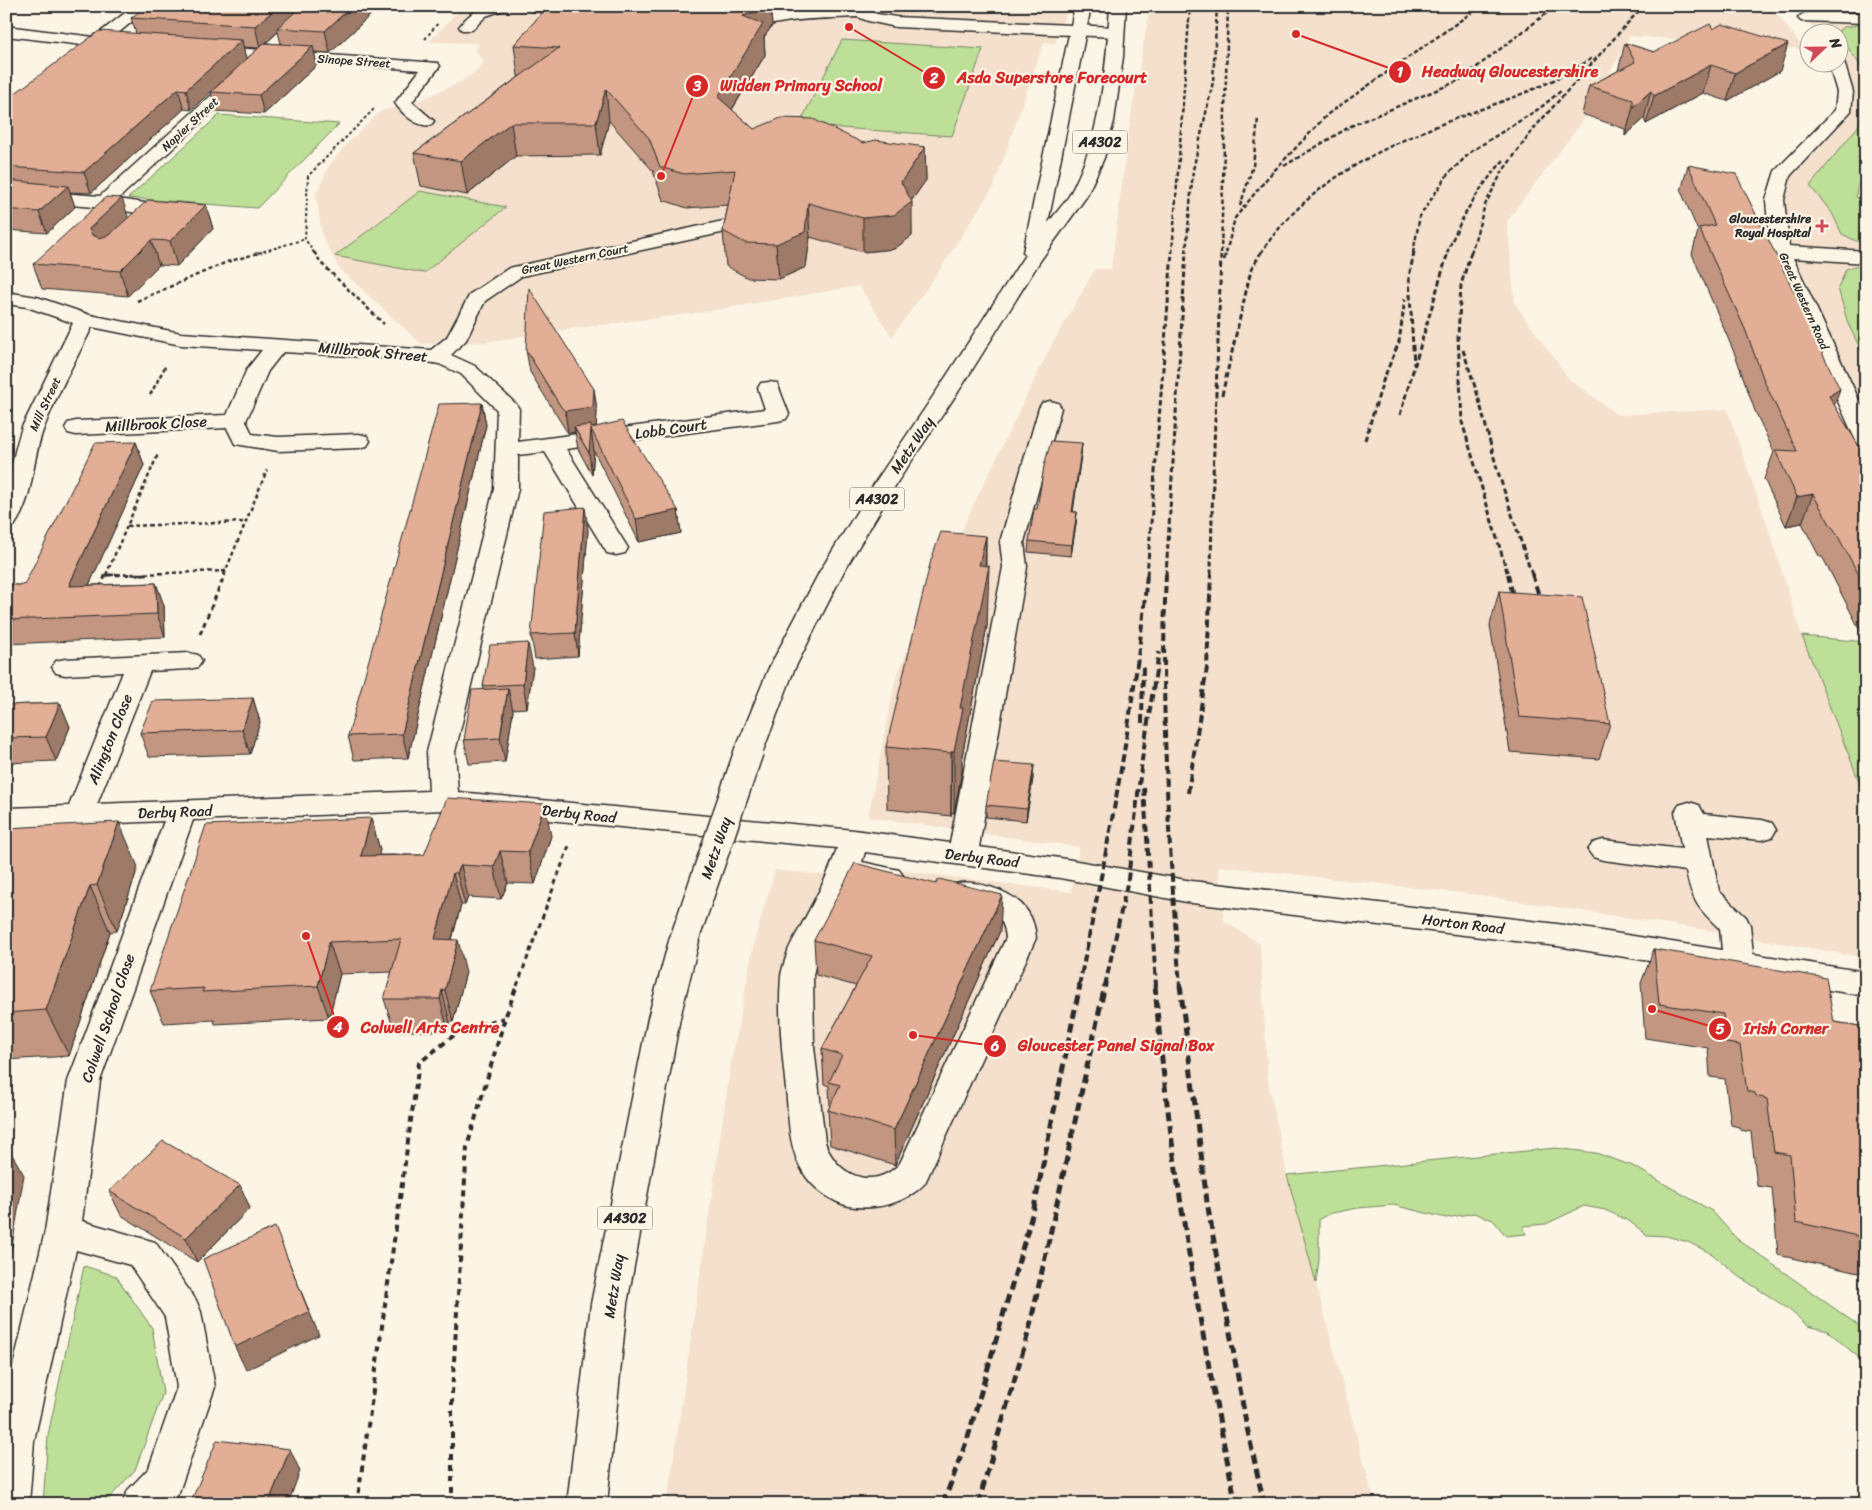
<svg xmlns="http://www.w3.org/2000/svg" width="1872" height="1510" viewBox="0 0 1872 1510" font-family="Sriracha,sans-serif">
	<rect width="100%" height="100%" fill="#fcf5e5"/>
	<filter id="ink" filterUnits="userSpaceOnUse"><feTurbulence type="fractalNoise" baseFrequency=".02" numOctaves="2"/><feDisplacementMap in="SourceGraphic" scale="10" xChannelSelector="R" yChannelSelector="G"/><feConvolveMatrix kernelMatrix="1 2 1 2 8 2 1 2 1" color-interpolation-filters="sRGB"/></filter>
	<g filter="url(#ink)">
		<!-- built -->
		<path fill="#f4e0cd" d="M463 6H1069L1055 43 1044 42 994 186 939 271 892 337 859 286 697 313 577 328 486 342 421 344 339 268 322 236 316 194 329 166 345 146 381 111 423 99 462 81 475 72 483 63 476 50 479 43 429 42Z
			M1150 6H1771L1804 49 1630 36 1585 118 1507 221 1515 304 1569 379 1618 415 1727 409 1770 533 1802 636 1866 799V958L1694 928 1470 894 1218 866 1224 921 1260 944 1268 1081 1287 1175 1375 1504H667L730 1069 754 943 775 870 842 877 881 868 1071 892 1079 847 868 817 896 677 970 512 1051 346 1095 269H1111L1130 122Z
			M1796 6H1866V439L1780 251 1781 175 1843 111 1840 32H1816Z"/>
		<!-- green -->
		<path fill="#bedf98" stroke="#748562" d="M1859 25 1866 28V79L1860 65 1840 36 1839 30 1844 27Z
			M842 40 983 49 952 136 799 125Z
			M1866 96V179L1858 183 1856 196 1866 209V242L1856 241 1842 234 1832 213 1810 186 1859 125 1861 119V98Z
			M219 115 339 124 257 208 128 198Z
			M420 191 506 207 424 273 335 256Z
			M1858 265H1866V360L1848 324 1838 288 1846 269Z
			M1802 636 1866 642V799Z
			M1556 1148 1596 1153 1633 1166 1712 1211 1736 1238 1866 1331V1364L1828 1331 1808 1326 1787 1308 1740 1277 1712 1254 1688 1242 1666 1236 1647 1235 1629 1221 1605 1210 1584 1206 1546 1224 1523 1226 1526 1234 1506 1236 1493 1220 1474 1213 1446 1218 1393 1205 1358 1208 1332 1213 1319 1219V1259L1316 1283 1287 1175Z
			M84 1266 116 1276 152 1328 163 1393 135 1470 104 1504H43L48 1435Z"/>
		<g fill="none" stroke-linecap="round" stroke-linejoin="round">
			<!-- minor casing -->
			<g stroke="#2b2b2b" stroke-width="3">
				<path id="minor" d="M134 6H151L111 39 128 42 130 45 128 48 122 50 100 47 89 53 83 51 81 48 83 45 6 36V26L94 37Z
					M486 6H508L506 9 486 16 472 30H462L459 27C466 17 475 10 486 6Z
					M526 6H587L592 10 589 13 584 15 533 11 528 9Z
					M853 6H869L868 10 877 14 896 17 1116 27 1122 29 1124 32 1122 35 1116 37 896 27 868 21 858 17C836 18 813 18 791 21 770 24 750 31 729 25L726 22 729 19 752 18 792 11 853 8Z
					M1806 13H1866V23L1801 21 1798 18 1801 15Z
					M207 46 438 63 440 66 412 102 434 121 431 125C418 128 402 114 395 103L420 70 201 54 199 51 201 48Z
					M1840 58 1844 62 1853 92 1851 111 1790 176 1784 200 1789 246 1866 251V263L1793 258 1866 415V446L1858 444 1855 439 1770 251 1766 200 1775 171 1835 110 1837 92 1828 62H1840Z
					M241 72 247 74 249 77 247 80 118 199 165 206 167 210 165 214 158 216 104 208 6 199V189L100 196 235 74Z
					M723 221 730 223 732 227 730 231 522 276 485 301 466 340 451 355 475 366 516 404 519 409 518 442 765 409 758 388 761 383 769 382 777 383 789 414 786 419 778 421 566 449 628 548 625 553 616 555 607 553 604 548 545 452 518 455V489L455 752 458 792 854 830 950 843 1003 567 1000 542 1039 408 1042 403 1050 401 1058 403 1061 408 1024 542 1027 567 979 847 1060 858 1192 881 1557 924 1722 950 1720 929C1698 908 1692 901 1686 871L1603 860 1593 857 1588 850 1593 843 1603 840 1682 849 1675 812 1679 805 1689 802 1699 805 1704 814 1762 820 1772 823 1776 830 1772 837 1762 840 1708 835 1719 891 1746 917 1750 925 1753 954 1866 972V996L1557 946 1192 903 1060 878 865 852 862 862 899 870 904 877 899 884 889 888 854 882 818 952 813 975 814 1047 825 1142C836 1176 874 1192 900 1163L1006 938C1004 907 980 907 955 900L951 892 955 884C968 881 977 883 990 887 1016 895 1034 909 1036 938L925 1183C907 1203 875 1211 849 1206 831 1202 810 1186 802 1170 788 1146 789 1117 786 1089 782 1052 778 1013 781 976 782 969 785 961 787 954 790 944 797 934 802 924 815 899 829 875 837 848L444 810 193 820 100 1081 82 1221 155 1242 196 1300 201 1312 215 1387 179 1492 169 1504H122L128 1490 149 1468 177 1387 165 1317 130 1265 76 1250 34 1441 29 1504H6V1396L45 1231 68 1081 164 821 6 828V808L69 806 123 672 65 675 56 673 52 667 56 661 65 659 189 653 198 655 202 661 198 667 189 669 150 671 97 804 429 791 427 752 494 489 497 410 461 374 439 364 416 360 283 352 268 371 246 421 252 434 278 437 359 434 367 436 370 441 367 446 359 448 278 451 235 444 227 428 76 435 68 433 65 428 68 423 76 421 227 415 247 369 262 350 181 345 92 327C76 360 57 393 44 428 31 460 35 497 14 526L6 528C6 493 11 460 22 427L73 323 27 307 6 304V292L37 297 90 315 181 333 431 350 447 337 470 294 509 268Z"/>
			</g>
			<!-- major casing -->
			<g stroke="#2b2b2b" stroke-width="3">
				<path id="major" d="M1075 6H1091L1048 223C1055 214 1063 205 1069 196 1101 139 1106 70 1110 6H1126L1123 57 1114 121 1104 158 1086 197 1040 261 962 386 898 481 844 571 794 670 763 751 759 757 749 760 739 757 735 751 768 670 820 571 876 481 940 386 1025 255 1023 252Z
					M685 926 696 929 700 937 680 1018 627 1304 607 1504H567L591 1304 648 1018 670 937 674 929Z"/>
			</g>
			<!-- path-far3 -->
			<path stroke="#2b2b2b" stroke-width="2" stroke-dasharray="3 2.5" stroke-linecap="butt" d="M425 39 438 23
				M1866 183 1862 185V198L1866 204
				M258 253 305 239
				M314 253 305 239 308 176 375 108"/>
			<!-- path-far2 -->
			<path stroke="#2b2b2b" stroke-width="2.5" stroke-dasharray="4 3" stroke-linecap="butt" d="M314 252 322 264 384 324
				M137 301 227 262 262 252
				M150 395 166 365
				M127 526 246 522
				M106 575 158 454
				M110 575 226 571
				M224 575 267 470"/>
			<!-- path-far1 -->
			<path stroke="#2b2b2b" stroke-width="3" stroke-dasharray="5 4" stroke-linecap="butt" d="M106 575 148 574
				M100 588 106 574
				M200 634 225 574
				M517 986 570 843"/>
			<!-- path -->
			<path stroke="#2b2b2b" stroke-width="4" stroke-dasharray="6 5" stroke-linecap="butt" d="M357 1504 419 1063 462 1029 504 1018
				M452 1504V1394L467 1147 505 1018 517 985"/>
			<!-- minor -->
			<use href="#minor" fill="#fcf5e5" fill-rule="evenodd"/>
			<!-- major -->
			<use href="#major" fill="#fcf5e5" fill-rule="evenodd"/>
			<!-- rail-far3 -->
			<path stroke="#2b2b2b" stroke-width="2.5" stroke-dasharray="4.5 2.5" stroke-linecap="butt" d="M1284 166 1351 126 1460 80 1556 6
				M1240 206 1253 166 1258 118
				M1172 253 1190 6
				M1186 253 1193 170 1213 82 1217 6
				M1221 253 1228 6
				M1226 253 1235 218 1268 177 1328 114 1481 6
				M1261 253C1308 180 1389 143 1468 114 1511 98 1554 84 1592 58
				M1413 253 1420 216 1448 174 1472 151 1540 108 1562 90
				M1447 253C1461 217 1479 187 1505 159
				M1471 253 1485 205 1502 172 1536 126 1643 6"/>
			<!-- rail-far2 -->
			<path stroke="#2b2b2b" stroke-width="3" stroke-dasharray="5.5 3" stroke-linecap="butt" d="M1414 252 1409 277 1414 365
				M1471 252 1461 285 1458 336 1462 422 1508 575
				M1224 260 1226 252
				M1463 350 1478 396 1497 469 1532 575
				M1222 395 1251 270 1261 252
				M1400 415 1448 252
				M1365 440 1384 378 1399 342 1405 299
				M1147 575 1172 252
				M1166 575 1186 252
				M1211 575C1212 467 1218 359 1221 252"/>
			<!-- rail-far1 -->
			<path stroke="#2b2b2b" stroke-width="4" stroke-dasharray="8 4" stroke-linecap="butt" d="M1166 574C1160 711 1169 849 1180 986
				M1508 574 1515 605
				M1532 574 1543 608
				M1142 723 1143 666
				M1144 788 1156 986
				M1188 793 1207 667 1211 574
				M1079 986C1107 849 1135 713 1147 574
				M1105 986 1128 879 1142 760 1159 652"/>
			<!-- rail -->
			<path stroke="#2b2b2b" stroke-width="5" stroke-dasharray="9 5" stroke-linecap="butt" d="M1155 985C1169 1160 1201 1332 1236 1504
				M1180 985 1207 1202 1246 1423 1264 1504
				M943 1504 968 1437 1034 1208 1080 985
				M978 1504 1029 1330 1105 985"/>
			<!-- major-bridge casing -->
			<g stroke="#2b2b2b" stroke-width="31" stroke-linecap="butt">
				<path id="major-bridge" d="M685 937 749 751"/>
			</g>
			<!-- major-bridge -->
			<use href="#major-bridge" stroke="#fcf5e5" stroke-width="28"/>
		</g>
		<!-- wall -->
		<path fill="#c29680" stroke="#2b2b2b" fill-rule="evenodd" d="M380 6 330 53 314 52 317 65 264 114 216 111 211 92 191 110 184 109 91 193 70 192 75 207 47 233 6 230V100L136 33 131 18ZM278 32 281 44 266 43ZM243 47 259 48 246 59Z
			M548 6H788L785 10 771 13 772 26 764 37 765 55 732 110 754 129 863 143 925 147 926 180 911 201 912 236 894 249 863 252 810 237 806 267 779 279 748 278 726 266 723 231 728 205 687 208 663 200 653 171 609 121 600 155 516 156 467 195 421 186 414 153 520 76H518L514 45Z
			M1713 29 1780 71 1727 101 1703 93 1646 124 1644 119 1625 136V129L1582 114 1589 86 1618 71 1625 43 1654 52Z
			M1688 165 1813 330 1812 333 1834 405 1866 458V634H1862L1823 558 1819 556 1802 523 1786 526 1764 479 1774 452 1755 411 1736 357 1692 254 1698 231 1681 191Z
			M206 205 213 229 177 266 159 265 128 296 42 289 33 264 128 218Z
			M526 350 594 389 597 411 596 427 678 510 681 533 639 542 594 451 592 475 578 449 575 432 568 433 565 429 530 372Z
			M482 403 486 425 408 758 354 760 348 736Z
			M136 442 144 465 89 585 156 583 164 606 165 637 6 644V585H24Z
			M1082 443 1081 455 1073 512H1077L1076 524 1071 556 1028 552 1029 541 1037 509Z
			M588 530 578 656 535 659 531 635Z
			M986 536V565L987 626 962 756V771L954 813H951V816L887 809 886 747Z
			M1499 591 1610 724 1599 759 1510 752 1490 625Z
			M533 667 527 708 512 709 513 711 505 762 469 764 464 740 484 689 483 686Z
			M253 698 260 722 250 754 149 757 140 733Z
			M60 703 70 727 56 761 6 763V705Z
			M1033 778 1026 821 986 817V805Z
			M371 818 380 850 378 855H424L551 836 535 884 508 883 501 899 468 897 465 905H461L452 940 466 972 453 1022H450L448 1031H394L384 999 392 972 340 974 329 1018 215 1024 214 1020 164 1023 150 991Z
			M6 828 138 867 117 931 110 932 69 1056 6 1060Z
			M1000 931 895 1165 830 1145 828 1110 830 1106 829 1086 824 1084 822 1049 856 986 816 975 814 940Z
			M1654 949 1834 1022 1866 1027V1273L1859 1272 1858 1273 1778 1255 1772 1188 1757 1186 1751 1132 1740 1130 1739 1127 1731 1125 1725 1079 1710 1077 1708 1048 1645 1038 1641 983Z
			M109 1191 250 1208 197 1262 121 1215Z"/>
		<!-- shaded-wall -->
		<path fill="#9e7a68" stroke="#2b2b2b" d="M279 6H309L277 28 278 32 260 48 255 26Z
			M352 6H380L330 53 325 31Z
			M751 6H788L785 10 771 13 772 26 764 37 765 55 720 129 718 97 743 16Z
			M242 40 246 60 191 110 186 90Z
			M1788 44 1780 71 1727 101 1735 73Z
			M313 46 317 65 264 114 259 95Z
			M1711 65 1703 93 1646 124 1654 96Z
			M178 89 184 109 91 193 84 172Z
			M606 89 609 121 600 155 596 123Z
			M1651 91 1644 119 1625 136 1633 107Z
			M511 123 516 156 467 195 461 161Z
			M925 147 926 180 910 203 912 202V236L894 249 863 252V218L901 182Z
			M68 186 75 207 47 233 39 212Z
			M122 198 130 223 98 254 89 229Z
			M808 203 810 237 806 267 779 279 776 244Z
			M206 205 213 229 177 266 170 241Z
			M151 240 159 265 128 296 120 271Z
			M594 389 597 411 596 430H591L594 451 592 475 589 453 574 427 575 432 568 433 565 411Z
			M1840 389 1830 418 1829 396Z
			M482 403 486 425 408 758 402 734Z
			M136 442 144 465 80 605 70 583Z
			M1082 443 1081 455 1071 524 1072 512Z
			M1813 494 1802 523 1786 526 1797 497Z
			M585 507 588 530 578 656 575 633Z
			M678 510 681 533 639 542 636 519Z
			M1077 512 1076 524 1071 556 1072 545Z
			M986 536 985 582 989 566 987 626 962 756V771L954 813V751L979 565Z
			M156 583 164 606 165 637 157 614Z
			M528 643 533 667 527 708 523 684Z
			M508 688 513 711 505 762 500 738Z
			M253 698 260 722 250 754 242 730Z
			M60 703 70 727 56 761 46 737Z
			M952 751 951 813V816V753Z
			M1034 765 1033 778 1026 821 1027 809Z
			M545 804 551 836 535 884 528 852Z
			M371 818 380 850 371 888 361 856Z
			M119 822 138 867 117 931 97 885Z
			M500 851 508 883 501 899 494 867Z
			M461 865 468 897 465 905 457 873Z
			M453 873 461 905 443 971 435 939Z
			M90 886 110 932 69 1056 46 1010Z
			M1002 895 1000 931 895 1165 894 1130Z
			M458 940 466 972 453 1022 445 990Z
			M329 942 340 974 329 1018 318 986Z
			M442 990 450 1022 448 1031 440 999Z
			M10 1151 24 1175 6 1282V1176Z
			M240 1185 250 1208 197 1262 186 1238Z
			M284 1250 319 1335 246 1370 235 1347Z
			M290 1449 300 1471 288 1504H268Z"/>
		<!-- building -->
		<path fill="#e2ae95" stroke="#2b2b2b" d="M146 6H279L255 26 131 18Z
			M302 6H352L325 31 277 28Z
			M548 6H762L758 11 743 16 763 24 718 97 754 129 781 118 813 119 863 143 876 140 925 147 901 182 912 202 894 215 863 218 808 203 805 232 776 244 745 243 723 231 735 170 684 174 660 167 649 138 606 89 596 123H511L461 161 414 153 559 48 514 45Z
			M1710 24 1713 29 1722 24 1788 44 1735 73 1711 65 1654 96 1651 91 1633 107V100L1589 86 1635 62 1625 43 1654 52Z
			M99 31 242 40 186 90 178 89 84 172 6 167V100Z
			M264 43 313 46 259 95 211 92Z
			M1688 165 1736 174 1813 330H1811L1840 389 1829 396 1866 458V588L1834 529 1831 526 1813 494 1797 497 1775 450 1797 451 1765 383 1745 329 1699 228 1715 225Z
			M6 180 68 186 39 212 6 209Z
			M106 197 122 198 89 229 92 235 100 238 109 235 148 200 206 205 170 241 151 240 120 271 33 264Z
			M529 288 594 389 593 407 565 411 561 407 526 350Z
			M482 403 402 734 348 736 439 404Z
			M622 421 678 510 636 519 591 429 589 453 574 427 591 425V428Z
			M1051 441 1082 443 1072 512H1077L1072 545 1029 541 1034 509H1037L1044 466Z
			M136 442 70 583H71L70 586 156 583 157 614 6 620V585H24L95 443Z
			M585 507 575 633 531 635 544 511Z
			M941 532 986 536 979 565 989 566 960 708H963L954 751H952L951 753 886 747 931 560Z
			M1499 591 1582 597 1610 724 1519 717Z
			M528 643 523 684 483 686 490 645Z
			M508 688 500 738 464 740 472 690Z
			M253 698 242 730 140 733 153 701Z
			M60 703 46 737 6 738V705Z
			M994 762 1034 765 1027 809 986 805Z
			M447 798 545 804 528 852 500 851 494 867 461 865 457 873H453L435 939 458 940 445 990H442L440 999H384L401 939 329 942 318 986 202 992 204 988 150 991 206 825 371 818 361 856 424 855Z
			M119 822 97 885 90 886 46 1010 6 1013V828Z
			M855 863 936 884 939 879 1002 895 894 1130 828 1110 840 1085 829 1082 842 1055 822 1049 872 956 814 940Z
			M1654 949 1826 978 1834 1022 1866 1027V1238L1796 1222 1790 1155 1774 1152 1767 1099 1756 1096 1755 1093 1747 1091 1740 1045 1726 1043 1723 1014 1659 1004Z
			M163 1141 240 1185 186 1238 109 1191Z
			M10 1151 6 1176V1152Z
			M275 1227 309 1312 235 1347 203 1259Z
			M217 1440 290 1449 268 1504H190Z"/>
	</g>
	<!-- markers -->
	<path fill="#d1495b" stroke="#fcf5e5" stroke-width="2" d="M1819.5 218.5h5v5h5v5h-5v5h-5v-5h-5v-5h5z"/>
	<g text-anchor="middle" dominant-baseline="central" stroke-width="4.5" stroke-linejoin="round" paint-order="stroke">
		<!-- far-street labels -->
		<g font-size="12" fill="#2b2b2b" stroke="#fcf5e5">
			<text transform="translate(354 61) rotate(4)">Sinope Street</text>
			<text transform="translate(190 124) rotate(-43)">Napier Street</text>
			<text transform="translate(575 259) rotate(-12)">Great Western Court</text>
			<text transform="translate(1804 301) rotate(66)">Great Western Road</text>
			<text transform="translate(45 404) rotate(-65)">Mill Street</text>
		</g>
		<!-- far-poi labels -->
		<g font-size="12" font-weight="bold" fill="#2b2b2b" stroke="#fcf5e5" text-anchor="end">
			<text x="1811" y="219">Gloucestershire<tspan x="1811" dy="14">Royal Hospital</tspan></text>
		</g>
		<!-- shield labels -->
		<g fill="#fcf5e5" stroke="#6a6863" stroke-width="1">
			<rect x="1072.5" y="130.5" width="55" height="23" rx="4"/>
			<rect x="849.5" y="487.5" width="55" height="23" rx="4"/>
			<rect x="597.5" y="1206.5" width="55" height="23" rx="4"/>
		</g>
		<g font-size="14" font-weight="bold" fill="#2b2b2b">
			<text x="1100" y="142">A4302</text>
			<text x="877" y="499">A4302</text>
			<text x="625" y="1218">A4302</text>
		</g>
		<!-- street labels -->
		<g font-size="15" fill="#2b2b2b" stroke="#fcf5e5">
			<text transform="translate(373 352) rotate(5)">Millbrook Street</text>
			<text transform="translate(156 424) rotate(-3)">Millbrook Close</text>
			<text transform="translate(671 429) rotate(-8)">Lobb Court</text>
			<text transform="translate(912 445) rotate(-56)">Metz Way</text>
			<text transform="translate(110 739) rotate(-68)">Alington Close</text>
			<text transform="translate(175 812) rotate(-2)">Derby Road</text>
			<text transform="translate(579 814) rotate(6)">Derby Road</text>
			<text transform="translate(716 848) rotate(-71)">Metz Way</text>
			<text transform="translate(982 858) rotate(7)">Derby Road</text>
			<text transform="translate(1463 924) rotate(7)">Horton Road</text>
			<text transform="translate(108 1018) rotate(-71)">Colwell School Close</text>
			<text transform="translate(614 1286) rotate(-81)">Metz Way</text>
		</g>
	</g>
	<!-- callouts -->
	<path fill="none" stroke="#d62828" stroke-width="2" d="M1296 34L1400 72M849 27L934 78M661 176L697 86M306 936L338 1027M1652 1009L1720 1029M913 1035L995 1046"/>
	<g fill="#d62828" stroke="#fcf5e5" stroke-width="2">
		<circle cx="1296" cy="34" r="5"/>
		<circle cx="849" cy="27" r="5"/>
		<circle cx="661" cy="176" r="5"/>
		<circle cx="306" cy="936" r="5"/>
		<circle cx="1652" cy="1009" r="5"/>
		<circle cx="913" cy="1035" r="5"/>
		<circle cx="1400" cy="72" r="12"/>
		<circle cx="934" cy="78" r="12"/>
		<circle cx="697" cy="86" r="12"/>
		<circle cx="338" cy="1027" r="12"/>
		<circle cx="1720" cy="1029" r="12"/>
		<circle cx="995" cy="1046" r="12"/>
	</g>
	<g font-size="15" text-anchor="middle" font-weight="bold" fill="#fff">
		<text x="1400" y="77">1</text>
		<text x="934" y="83">2</text>
		<text x="697" y="91">3</text>
		<text x="338" y="1032">4</text>
		<text x="1720" y="1034">5</text>
		<text x="995" y="1051">6</text>
	</g>
	<g font-size="16" text-anchor="middle" font-weight="bold" fill="#d62828" stroke="#fcf5e5" stroke-width="4.5" stroke-linejoin="round" paint-order="stroke">
		<text x="1510" y="77">Headway Gloucestershire</text>
		<text x="1052" y="83">Asda Superstore Forecourt</text>
		<text x="801" y="91">Widden Primary School</text>
		<text x="430" y="1033">Colwell Arts Centre</text>
		<text x="1786" y="1034">Irish Corner</text>
		<text x="1116" y="1051">Gloucester Panel Signal Box</text>
	</g>
	<!-- margin -->
	<rect width="1872" height="1510" fill="none" stroke="#fcf5e5" stroke-width="25"/>
	<rect x="12" y="12" width="1847" height="1485" fill="none" stroke="#2b2b2b" stroke-width="2" filter="url(#ink)"/>
	<!-- north arrow -->
	<g transform="translate(1824 48) rotate(68)"><circle r="24" fill="#fcf5e5" stroke="#a8a49b"/>
	<path d="M0-4L9 19L0 12L-9 19Z" fill="#d1495b"/>
	<text y="-8" font-size="14" font-weight="bold" text-anchor="middle" fill="#2b2b2b">N</text>
	</g>
</svg>
